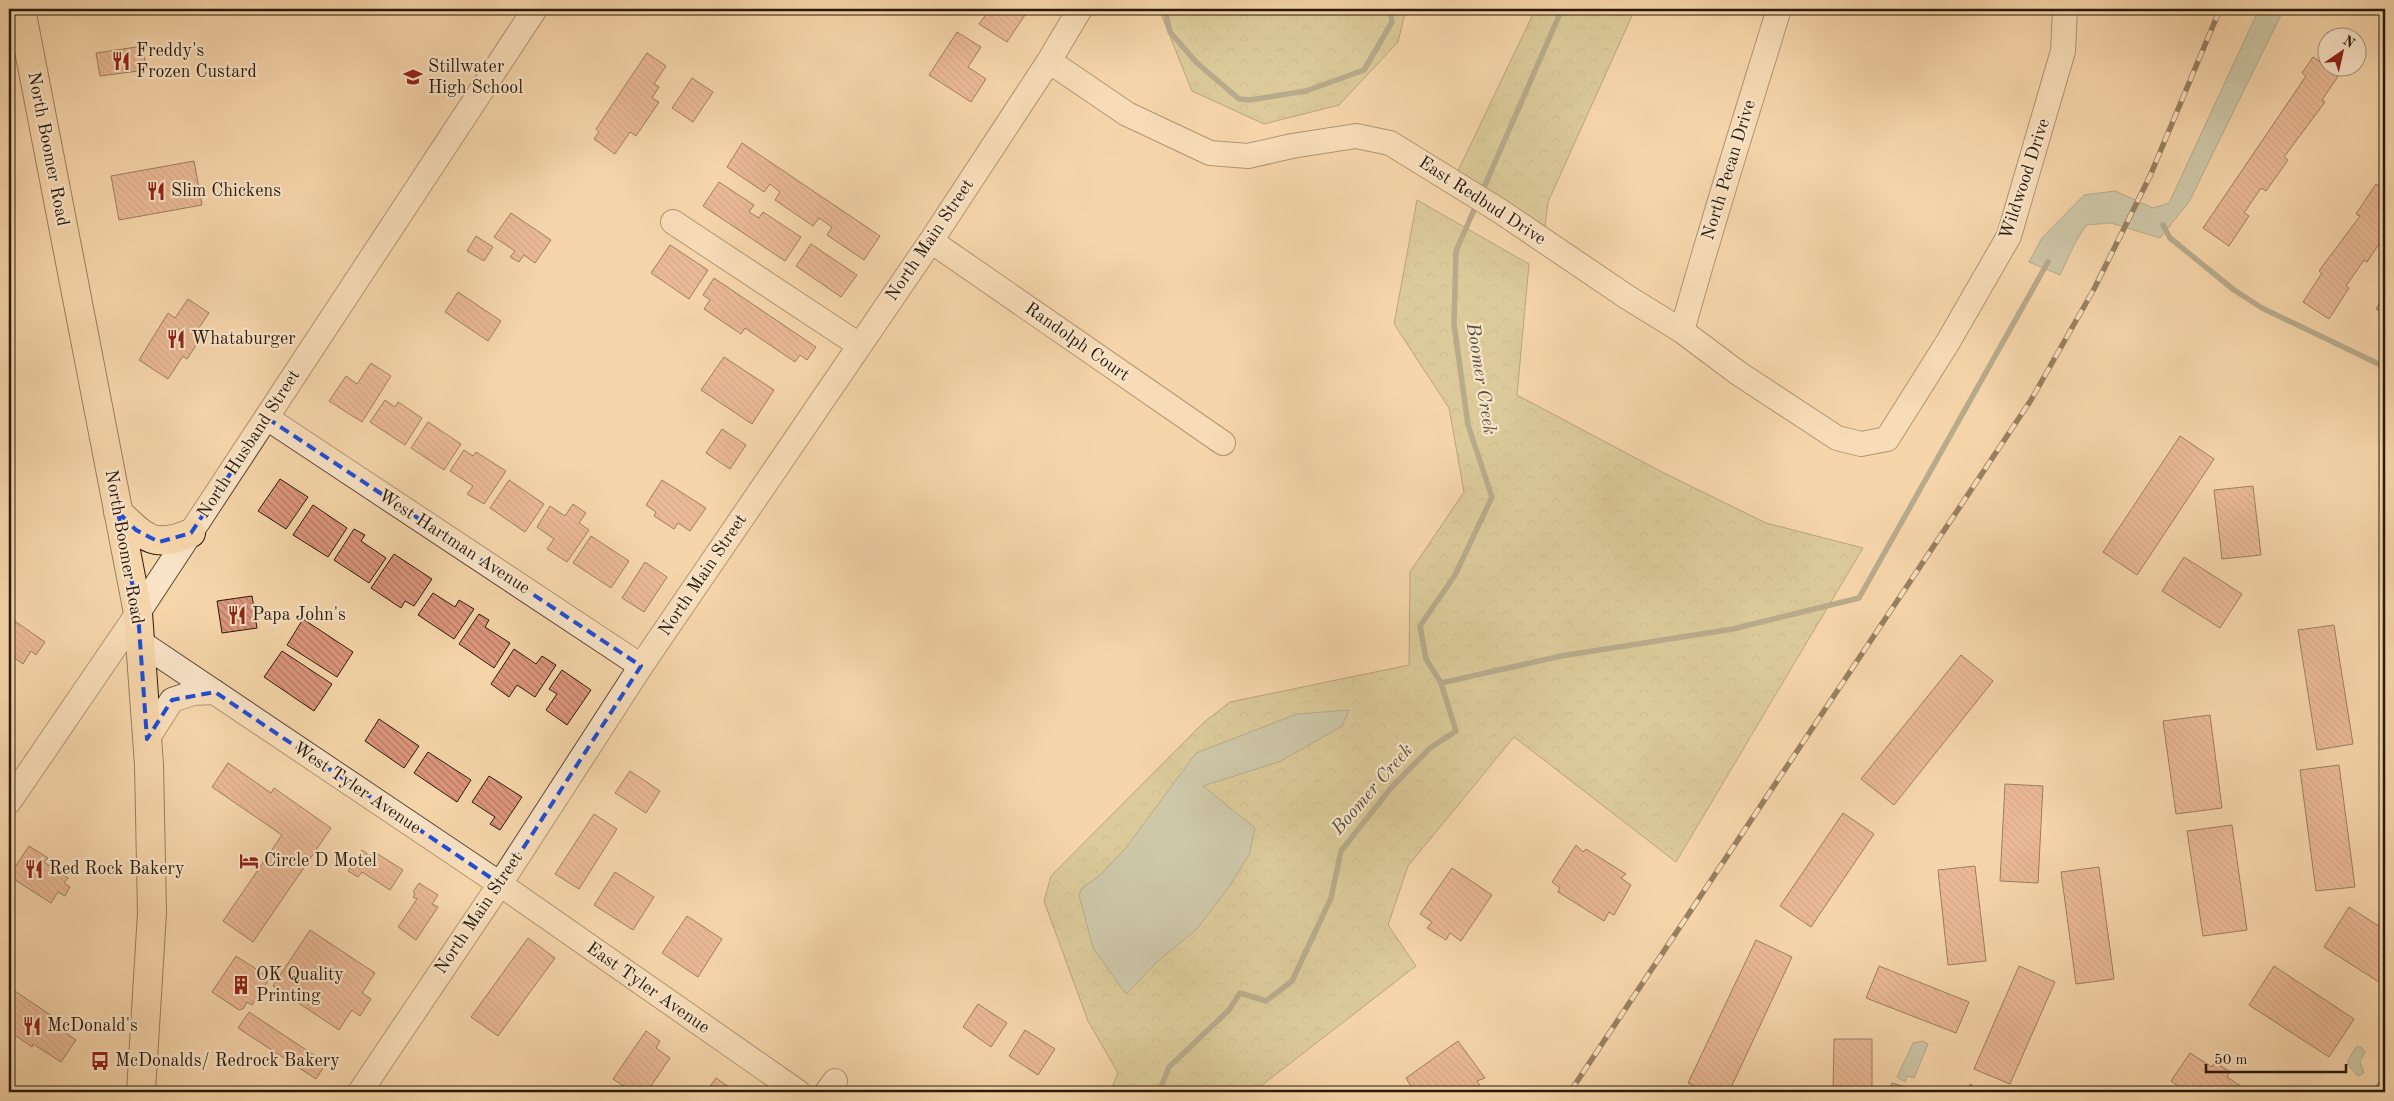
<svg xmlns="http://www.w3.org/2000/svg" width="2394" height="1101" viewBox="0 0 2394 1101" font-family="'Old Standard TT',serif">
	<defs>
		<pattern id="forest-crowns" width="20" height="18" patternUnits="userSpaceOnUse" patternTransform="scale(1.25)"><rect width="20" height="18" fill="#bdbd87"/><path d="M2 6a3 3 0 1 1 6 0M12 15a3 3 0 1 1 6 0" fill="none" stroke="#a2a273"/></pattern>
		<pattern id="building-back-hatch" width="6" height="6" patternUnits="userSpaceOnUse" patternTransform="scale(1.25)"><rect width="6" height="6" fill="#de977d"/><path d="M-1 5l2 2M0 0l6 6M5-1l2 2" fill="none" stroke="#b47a65"/></pattern>
	</defs>
	<rect width="100%" height="100%" fill="#f6d6aa"/>
	<filter id="stains"><feTurbulence type="fractalNoise" baseFrequency=".004" numOctaves="4"/><feColorMatrix values="0 0 0 0 .2 0 0 0 0 .09 0 0 0 0 .02 0 0 0 .5 -.17"/></filter>
	<radialGradient id="worn" r=".72"><stop offset=".6" stop-color="#630" stop-opacity="0"/><stop offset="1" stop-color="#630" stop-opacity=".3"/></radialGradient>
	<!-- forest -->
	<path fill="url(#forest-crowns)" stroke="#726b49" d="M1159 9H1406L1398 42 1339 105 1264 124 1192 91Z
		M1533 9H1635L1548 202 1545 227 1457 173 1535 10Z
		M1417 200 1529 264 1517 395 1662 472 1766 523 1863 548 1676 862 1514 737 1408 866 1388 925 1416 966 1253 1092H1110L1118 1073 1088 1021 1044 901 1051 876 1203 723 1230 702 1409 665 1410 572 1464 492 1449 408 1394 324Z"/>
	<!-- water -->
	<path fill="#9db9a8" stroke="#6e7969" d="M2259 9H2268L2281 15 2189 202 2160 238 2111 223 2086 225 2074 245 2060 275 2029 262 2042 238 2084 195 2115 191 2153 208 2169 203Z
		M1349 710 1342 726 1281 761 1203 786 1255 828 1249 855 1229 887 1196 930 1159 960 1126 994 1093 948 1079 895 1082 888 1098 877 1125 849 1196 753 1297 714Z
		M1923 1041 1928 1044 1914 1078 1907 1076 1905 1082 1897 1077 1913 1043Z
		M2357 1046 2362 1048 2365 1052 2360 1062 2364 1073 2358 1076 2348 1065V1060Z"/>
	<g fill="none" stroke-linecap="round" stroke-linejoin="round">
		<!-- stream -->
		<path stroke="#6e7969" stroke-width="5.5" d="M1165 9 1170 32 1197 63 1239 99 1250 100 1306 91 1364 70 1392 22 1390 9
			M1482 192 1562 9
			M2163 225 2170 238 2234 290 2262 308 2385 367
			M1441 683 1561 656 1733 629 1859 598 2048 262
			M1159 1092 1169 1067 1229 1010 1240 993 1266 1001 1292 981 1331 898 1341 851 1391 788 1430 748 1456 731 1441 683 1426 659 1420 626 1455 575 1492 497 1468 425 1454 324 1456 251 1477 203"/>
	</g>
	<!-- building -->
	<path fill="url(#building-back-hatch)" stroke="#28190b" d="M990 9H1029L1007 42 979 24Z
		M957 32 981 47 968 67 986 79 971 102 929 75Z
		M143 46 146 70 100 76 96 53Z
		M647 53 666 66 654 84 659 87 652 98 659 102 636 136 630 132 615 154 594 139 599 132 596 129Z
		M2313 57 2339 75 2322 100 2325 102 2284 157 2288 160 2266 191 2261 188 2244 213 2249 216 2229 246 2203 228 2306 76 2302 73Z
		M692 78 713 92 693 122 672 108Z
		M742 143 880 236 864 260 827 235 832 227 819 218 813 226 775 200 780 192 770 184 764 192 727 167Z
		M194 161 202 205 119 220 111 176Z
		M2385 178V235L2367 262 2364 260 2346 286 2349 288 2329 319 2303 302 2322 273 2319 271 2360 216 2356 214 2376 184 2380 186Z
		M719 182 754 205 749 212 759 218 763 212 801 237 785 261 703 206Z
		M511 213 551 240 535 263 524 255 519 262 510 257 515 251 494 237Z
		M476 236 493 247 484 261 467 251Z
		M811 244 857 275 841 297 796 266Z
		M670 245 708 270 689 299 651 273Z
		M714 278 816 347 807 360 800 355 795 362 745 328 741 334 704 309 710 300 703 295Z
		M458 292 501 321 488 341 445 312Z
		M2385 294V315L2376 309Z
		M188 299 209 313 198 329 204 333 187 359 183 356 168 379 139 360 168 313 175 318Z
		M724 357 774 390 752 424 701 390Z
		M371 363 391 376 362 422 329 401 346 376 357 384Z
		M385 400 395 407 398 402 422 418 405 445 370 422Z
		M428 422 461 444 444 470 411 448Z
		M722 429 746 445 730 469 706 453Z
		M2180 436 2214 459 2137 575 2103 552Z
		M464 450 473 456 476 452 506 471 484 504 467 494 473 486 450 471Z
		M280 479 308 497 286 529 258 511Z
		M509 480 544 504 525 532 490 508Z
		M662 480 706 508 690 531 678 523 674 529 654 516 656 512 646 505Z
		M2253 486 2261 555 2222 559 2214 490Z
		M573 504 586 513 579 523 589 530 567 562 547 549 554 539 537 527 550 506 565 516Z
		M313 505 347 528 328 557 293 535Z
		M354 529 365 535 361 541 386 558 369 583 334 560Z
		M591 536 629 561 611 588 573 563Z
		M394 554 432 579 414 606 405 601 401 608 371 588Z
		M2184 557 2242 594 2220 628 2162 591Z
		M645 562 667 577 644 612 622 598Z
		M433 593 455 607 459 600 474 609 454 639 418 615Z
		M252 596 257 628 222 633 217 601Z
		M479 614 489 620 485 627 510 643 494 668 459 644Z
		M9 617 45 642 36 655 31 651 23 664 9 654Z
		M303 619 353 652 337 677 287 645Z
		M2334 625 2353 744 2317 750 2298 630Z
		M514 649 536 664 542 656 556 665 535 697 517 685 509 697 491 684Z
		M282 651 332 684 314 711 264 677Z
		M1961 655 1993 681 1894 805 1861 779Z
		M562 670 591 690 567 725 546 710 557 694 549 689Z
		M2210 715 2222 808 2176 814 2163 721Z
		M379 719 419 746 404 768 365 741Z
		M428 752 471 780 457 802 414 773Z
		M228 763 271 793 274 788 331 828 253 942 223 921 282 835 212 787Z
		M2339 765 2355 887 2316 891 2300 770Z
		M630 771 660 791 646 813 615 793Z
		M489 776 522 797 500 830 490 824 495 817 472 802Z
		M2005 784 2043 786 2038 883 2000 881Z
		M1843 813 1874 834 1811 927 1780 906Z
		M594 814 617 829 579 889 555 874Z
		M2232 825 2247 930 2203 936 2187 831Z
		M1576 845 1583 852 1586 849 1626 874 1621 878 1631 885 1614 915 1609 912 1604 921 1558 892 1560 888 1552 882Z
		M29 846 48 858 44 862 68 878 64 883 70 887 65 896 58 892 51 903 9 876Z
		M362 850 370 856 373 851 403 870 390 890 362 872 358 877 348 871Z
		M1975 866 1986 961 1948 965 1938 870Z
		M2099 867 2114 979 2076 984 2061 872Z
		M1452 868 1492 895 1461 941 1450 933 1446 940 1427 928 1432 922 1420 914Z
		M615 872 654 897 633 930 594 905Z
		M419 883 438 895 432 904 438 907 416 940 398 927 417 899 413 897 415 894 413 892Z
		M2349 907 2385 930V986L2324 947Z
		M687 916 722 939 698 977 662 953Z
		M310 930 375 973 362 993 371 999 360 1016 352 1010 339 1030 273 986Z
		M528 938 555 958 498 1036 471 1017Z
		M1756 940 1792 957 1729 1092H1708L1688 1083Z
		M236 956 270 978 252 1005 247 1002 243 1009 239 1010 212 992Z
		M1879 966 1969 1002 1956 1033 1866 998Z
		M2019 966 2055 982 2010 1084 1974 1069Z
		M2274 966 2354 1019 2329 1057 2249 1005Z
		M9 987 52 1016 49 1021 76 1040 61 1062 33 1044 32 1047 9 1031Z
		M978 1004 1007 1023 991 1047 963 1027Z
		M249 1012 326 1063 316 1079 238 1028Z
		M1025 1030 1055 1049 1038 1075 1009 1056Z
		M646 1031 660 1041 656 1048 670 1058 647 1092 638 1089 633 1092 613 1079Z
		M1834 1039H1872V1092H1833Z
		M1458 1041 1485 1078 1477 1081 1480 1086 1473 1092H1407L1406 1090 1412 1088 1406 1078Z
		M2190 1053 2212 1067 2215 1062 2230 1072 2227 1077 2250 1092H2182L2183 1090 2171 1081Z
		M2385 1074V1092H2372Z
		M716 1078 736 1092H706Z
		M1892 1083 1912 1089 1911 1092H1889Z
		M1971 1084 1978 1092H1962Z"/>
	<g fill="none" stroke-linecap="round" stroke-linejoin="round">
		<!-- minor casing -->
		<g stroke="#5c4833" stroke-width="26">
			<path id="minor" d="M1049 61 1127 114 1210 153 1248 156 1292 146 1356 136 1390 143 1500 211 1627 297 1682 331 1738 373 1837 438 1861 444 1887 439 1948 342 2009 236 2063 51 2065 9
				M673 222 859 345
				M931 241 1223 443
				M1682 331C1712 223 1746 116 1779 9
				M267 418 641 666
				M140 642 500 884 798 1092
				M147 739 172 700 193 693 215 692
				M9 802 138 613 535 9
				M360 1092 500 884 641 666 931 241 1049 61 1080 9
				M827 1092 835 1081"/>
		</g>
		<!-- major casing -->
		<g stroke="#28190b" stroke-width="30">
			<path id="major" d="M21 9 138 613 149 765 152 913 141 1092
				M118 512C145 538 153 549 191 533"/>
		</g>
		<!-- minor -->
		<use href="#minor" stroke="#f9e4c8" stroke-width="24"/>
		<!-- major -->
		<use href="#major" stroke="#f6d6aa" stroke-width="28"/>
		<!-- rail casing -->
		<g stroke="#28190b" stroke-width="5.5">
			<path id="rail" d="M1570 1092 2031 400 2094 289 2150 176 2220 9"/>
		</g>
		<!-- rail -->
		<use href="#rail" stroke="#f9e4c8" stroke-width="4" stroke-dasharray="11" stroke-linecap="butt"/>
	</g>
	<!-- marked area -->
	<path d="M0 0H2394V1101H0ZM267 418 641 666 500 884 215 692 172 700 147 739 138 613 118 512 136 530 159 542 191 533Z" fill="#f6d6aa" fill-opacity=".55" fill-rule="evenodd"/>
	<path fill="none" stroke="#1d4ed8" stroke-width="4" stroke-dasharray="10 6" stroke-linejoin="round" d="M267 418 641 666 500 884 215 692 172 700 147 739 138 613 118 512 136 530 159 542 191 533Z"/>
	<!-- icons -->
	<defs>
		<g id="restaurant-bare" transform="scale(1.5)"><path d="M-5-6h1v4h1v-4h1v4h1v-4h1v5L-1.5 .5V6h-2V.5L-5-1ZM5-6V6H3V1.5H1.5Q1.5-4 5-6Z" fill="#8f2418" stroke="#f9e4c8" stroke-width="2.5" paint-order="stroke"/></g>
		<g id="school-bare" transform="scale(1.5)"><path d="M0-5L7-2L0 1L-7-2ZM-4 1L0 2.5L4 1V4Q0 6-4 4Z" fill="#8f2418" stroke="#f9e4c8" stroke-width="2.5" paint-order="stroke"/></g>
		<g id="hotel-bare" transform="scale(1.5)"><path d="M-6-4.5h1.5V1H6V5H4.5V3h-9V5H-6ZM-4 0a1.8 1.8 0 1 1 3.6 0ZM.5 0V-2.5h3Q6-2.5 6 0Z" fill="#8f2418" stroke="#f9e4c8" stroke-width="2.5" paint-order="stroke"/></g>
		<g id="building-bare" transform="scale(1.5)"><path d="M-4-6H4V6H1V3H-1V6H-4ZM-2.5-4.3h1.7v1.8h-1.7ZM.8-4.3h1.7v1.8H.8ZM-2.5-1h1.7V.8h-1.7ZM.8-1h1.7V.8H.8Z" fill="#8f2418" stroke="#f9e4c8" stroke-width="2.5" paint-order="stroke"/></g>
		<g id="bus-bare" transform="scale(1.5)"><path d="M-5-6H5V4H4V6H2V4H-2V6H-4V4H-5ZM-3.5-4V0h7V-4ZM-3.5 1.2v1.5H-2V1.2ZM2 1.2v1.5H3.5V1.2Z" fill="#8f2418" stroke="#f9e4c8" stroke-width="2.5" paint-order="stroke"/></g>
	</defs>
	<g fill-rule="evenodd">
		<use href="#restaurant-bare" x="121" y="61"/>
		<use href="#school-bare" x="413" y="77"/>
		<use href="#restaurant-bare" x="156" y="191"/>
		<use href="#restaurant-bare" x="176" y="339"/>
		<use href="#restaurant-bare" x="237" y="615"/>
		<use href="#hotel-bare" x="249" y="861"/>
		<use href="#restaurant-bare" x="34" y="869"/>
		<use href="#building-bare" x="241" y="985"/>
		<use href="#restaurant-bare" x="32" y="1026"/>
		<use href="#bus-bare" x="100" y="1061"/>
	</g>
	<g text-anchor="middle" dominant-baseline="central" stroke-width="4.5" stroke-linejoin="round" paint-order="stroke">
		<!-- poi labels -->
		<g font-size="18" fill="#28190b" stroke="#f9e4c8" text-anchor="start">
			<text x="136" y="51">Freddy's<tspan x="136" dy="21">Frozen Custard</tspan></text>
			<text x="428" y="67">Stillwater<tspan x="428" dy="21">High School</tspan></text>
			<text x="171" y="191">Slim Chickens</text>
			<text x="191" y="339">Whataburger</text>
			<text x="252" y="615">Papa John's</text>
			<text x="264" y="861">Circle D Motel</text>
			<text x="49" y="869">Red Rock Bakery</text>
			<text x="256" y="975">OK Quality<tspan x="256" dy="21">Printing</tspan></text>
			<text x="47" y="1026">McDonald's</text>
			<text x="115" y="1061">McDonalds/ Redrock Bakery</text>
		</g>
		<!-- street labels -->
		<g font-size="18" fill="#28190b" stroke="#f9e4c8">
			<text transform="translate(48 149) rotate(79)">North Boomer Road</text>
			<text transform="translate(1729 170) rotate(-73)">North Pecan Drive</text>
			<text transform="translate(2025 179) rotate(-72)">Wildwood Drive</text>
			<text transform="translate(1482 201) rotate(33)">East Redbud Drive</text>
			<text transform="translate(930 240) rotate(-56)">North Main Street</text>
			<text transform="translate(1077 342) rotate(35)">Randolph Court</text>
			<text transform="translate(249 444) rotate(-57)">North Husband Street</text>
			<text transform="translate(454 542) rotate(33)">West Hartman Avenue</text>
			<text transform="translate(124 547) rotate(80)">North Boomer Road</text>
			<text transform="translate(703 575) rotate(-56)">North Main Street</text>
			<text transform="translate(357 788) rotate(34)">West Tyler Avenue</text>
			<text transform="translate(479 913) rotate(-56)">North Main Street</text>
			<text transform="translate(648 988) rotate(35)">East Tyler Avenue</text>
		</g>
		<!-- water labels -->
		<g font-size="19" font-style="italic" fill="#515142" stroke="#f9e4c8">
			<text transform="translate(1480 379) rotate(81)">Boomer Creek</text>
			<text transform="translate(1373 790) rotate(-49)">Boomer Creek</text>
		</g>
	</g>
	<!-- margin -->
	<rect width="2394" height="1101" fill="none" stroke="#f6d6aa" stroke-width="30"/>
	<rect x="10" y="10" width="2374" height="1081" fill="none" stroke="#28190b" stroke-width="2.5"/>
	<rect x="15" y="15" width="2364" height="1071" fill="none" stroke="#28190b"/>
	<!-- north arrow -->
	<g transform="translate(2342 52) rotate(34)"><circle r="24" fill="#f9e4c8" stroke="#a5937c"/>
	<path d="M0-4L9 19L0 12L-9 19Z" fill="#8f2418"/>
	<text y="-8" font-size="14" font-weight="bold" text-anchor="middle" fill="#28190b">N</text>
	</g>
	<!-- scale -->
	<path d="M2206 1064v8h140v-8" fill="none" stroke="#28190b" stroke-width="2.5"/>
	<text x="2214" y="1064" font-size="15" fill="#28190b" stroke="#f9e4c8" stroke-width="4" paint-order="stroke">50 m</text>
	<rect width="100%" height="100%" filter="url(#stains)"/>
	<rect width="100%" height="100%" fill="url(#worn)"/>
</svg>
